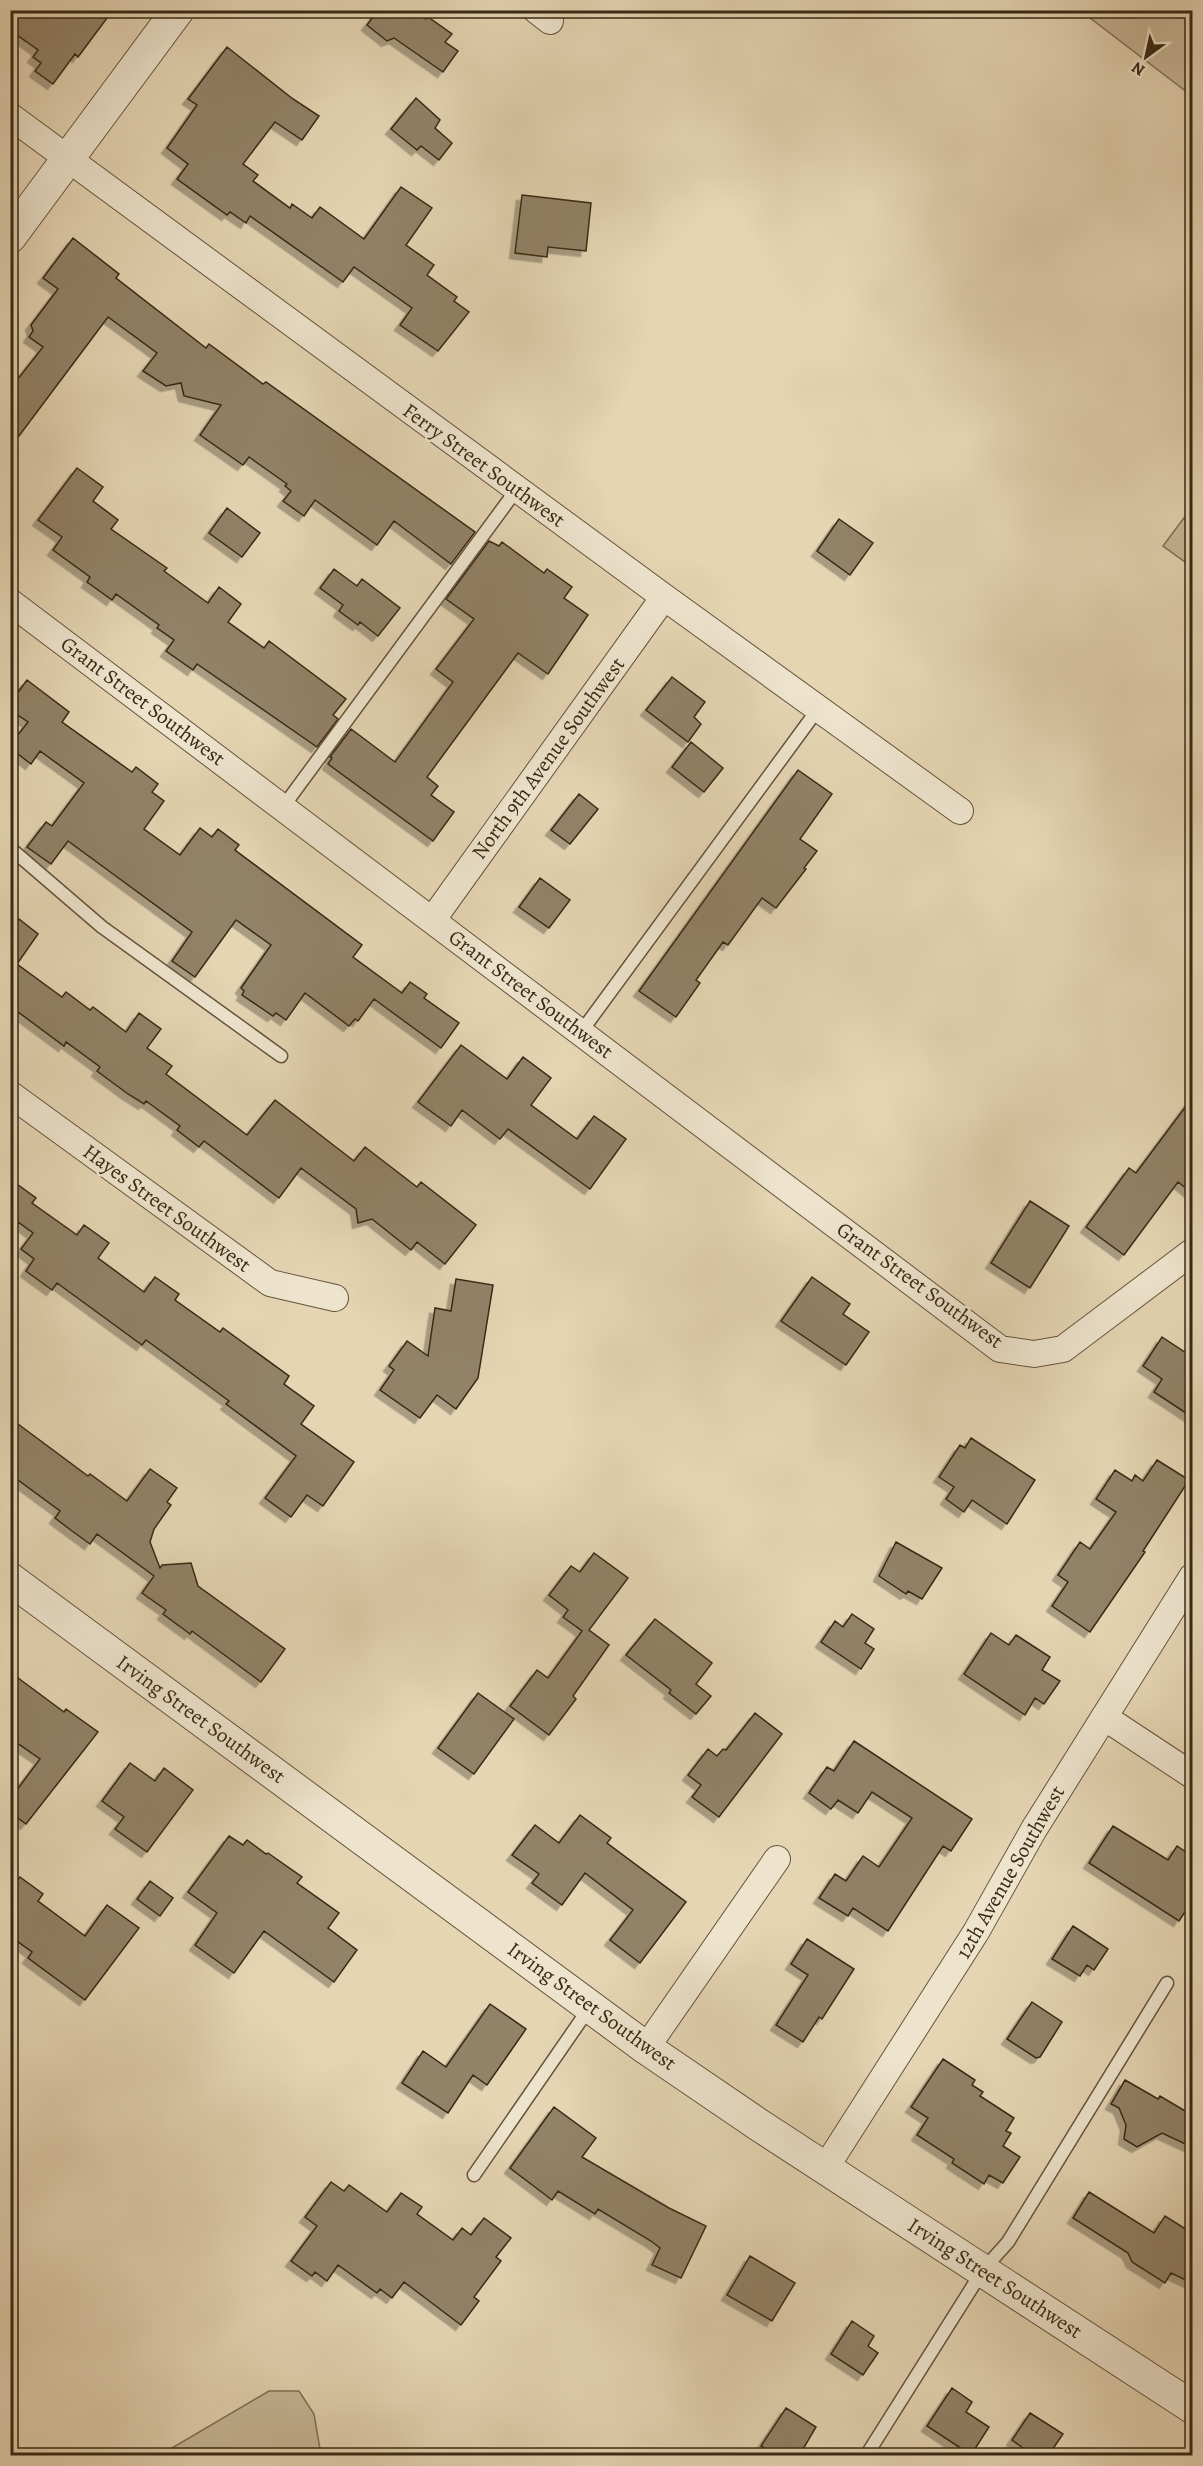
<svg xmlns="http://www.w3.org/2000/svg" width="1203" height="2466" viewBox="0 0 1203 2466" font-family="Alegreya,serif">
	<defs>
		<filter id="shadow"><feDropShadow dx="-5.5" dy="5.5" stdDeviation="0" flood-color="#0004"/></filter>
	</defs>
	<rect width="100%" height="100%" fill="#e5d5b3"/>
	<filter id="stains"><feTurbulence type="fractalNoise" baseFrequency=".00333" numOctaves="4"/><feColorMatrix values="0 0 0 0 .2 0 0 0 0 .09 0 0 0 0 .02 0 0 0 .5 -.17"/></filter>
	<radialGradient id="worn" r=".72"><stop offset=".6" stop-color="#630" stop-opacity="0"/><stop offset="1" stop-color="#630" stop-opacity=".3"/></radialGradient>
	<!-- green -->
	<path fill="#c8b898" stroke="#807056" stroke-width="1.5" d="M1081 11H1192V96Z
		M1192 507V567L1163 546Z
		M269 2391H299L314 2414 321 2455H160Z"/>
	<!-- building -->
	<path fill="#928267" stroke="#382914" stroke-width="1.5" filter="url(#shadow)" d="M10 10H113L78 57 75 54 53 84 35 71 41 63 33 57 38 50 10 30Z
		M378 10H415L426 19 428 17 452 34 445 42 458 51 443 72 394 38 387 41 367 25Z
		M227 47 293 99 319 116 302 140 275 122 243 164 258 175 253 181 290 208 292 204 312 218 320 207 364 239 401 187 432 208 406 245 434 265 427 275 457 297 454 301 469 312 438 351 400 325 412 308 354 267 343 282 250 216 246 223 230 212 227 215 177 179 188 164 167 148 197 105 188 99Z
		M416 98 440 120 435 128 452 143 439 160 421 146 417 150 391 129Z
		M522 195 591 203 586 251 548 247 547 257 515 253Z
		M73 238 119 274 116 278 206 348 209 344 263 384 266 382 475 532 451 564 394 521 377 545 315 500 304 516 283 501 291 491 285 486 287 484 249 457 243 465 200 435 221 405 184 396 181 383 166 386 143 371 157 353 108 317 10 448V389L43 347 29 337 33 331 31 325 58 289 43 278Z
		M77 468 103 487 93 501 118 520 111 529 167 568 164 571 208 603 219 587 241 604 228 622 264 648 269 641 346 699 333 715 338 719 317 747 197 664 193 670 166 651 174 640 157 628 159 625 116 594 112 600 87 582 90 577 53 550 62 537 38 520Z
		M227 508 260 533 242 557 209 533Z
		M839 519 873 543 850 575 817 551Z
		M489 541 499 546 502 542 544 573 547 569 572 587 564 598 588 615 548 674 518 653 427 777 438 786 431 795 454 812 433 841 328 764 332 758 330 757 351 729 395 762 453 682 436 669 474 619 446 599Z
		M334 569 357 586 362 579 400 608 378 636 360 622 358 625 339 611 343 605 320 588Z
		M672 677 705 702 694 717 701 724 688 742 646 710Z
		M27 680 69 712 62 722 132 772 136 767 158 784 152 792 164 801 144 829 180 855 200 828 212 837 218 829 239 845 235 850 362 945 353 957 402 993 410 982 427 994 424 998 459 1023 441 1048 374 999 358 1021 355 1019 349 1026 305 993 286 1020 276 1013 273 1016 242 995 244 991 241 988 271 945 236 920 195 977 172 961 192 932 68 841 51 864 27 847 46 822 52 826 84 783 40 751 31 764 10 748V745L28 722 10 710V703Z
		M691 742 723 768 704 792 672 767Z
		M798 770 832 794 800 839 817 851 804 868 806 869 776 908 762 898 728 945 723 942 696 980 700 983 676 1017 639 991Z
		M579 794 598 809 570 844 551 830Z
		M540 878 570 900 549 928 519 907Z
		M19 919 38 934 17 964 62 997 66 992 90 1010 93 1007 126 1032 139 1013 161 1029 147 1048 172 1066 166 1074 247 1135 275 1100 354 1161 365 1147 417 1187 421 1182 476 1225 445 1264 417 1242 411 1250 372 1219 358 1223 356 1209 301 1168 279 1198 204 1141 199 1147 177 1130 180 1126 146 1101 144 1104 128 1094 97 1071 100 1067 66 1042 64 1046 10 1006V931Z
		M461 1045 507 1079 523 1057 551 1078 531 1105 577 1139 594 1116 626 1139 590 1189 508 1129 500 1139 462 1110 451 1126 418 1102Z
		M1192 1098V1193L1178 1182 1124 1255 1086 1227 1129 1168 1136 1173Z
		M10 1179 36 1198 32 1203 77 1235 84 1225 109 1243 98 1258 144 1292 155 1277 179 1294 175 1300 220 1332 223 1328 289 1376 284 1384 314 1406 301 1424 354 1462 323 1506 307 1495 291 1517 265 1498 296 1456 226 1404 229 1401 146 1340 142 1345 57 1283 52 1290 26 1271 34 1259 21 1249 33 1233 18 1222 10 1233Z
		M1030 1201 1069 1226 1030 1288 991 1263Z
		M812 1277 850 1304 843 1314 869 1332 846 1365 781 1321Z
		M456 1279 493 1285 478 1378 456 1409 437 1395 420 1418 380 1390 394 1370 389 1366 407 1341 428 1356 435 1308 451 1311Z
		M1162 1337 1192 1357V1417L1154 1392 1162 1379 1143 1366Z
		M10 1418 88 1476 90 1474 127 1501 150 1469 177 1488 167 1502 171 1505 154 1529 150 1542 160 1568 162 1565 191 1563 198 1586 285 1649 261 1682 192 1631 190 1634 163 1614 166 1610 142 1593 154 1576 97 1534 90 1544 72 1531 55 1518 60 1511 10 1474Z
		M971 1438 1035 1480 1007 1524 972 1500 964 1512 946 1499 954 1487 939 1477 960 1445 965 1448Z
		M1157 1460 1189 1480 1143 1551 1145 1552 1090 1632 1052 1606 1068 1582 1058 1575 1080 1542 1090 1549 1116 1512 1096 1499 1115 1470 1132 1481 1135 1475 1143 1481Z
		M896 1542 942 1568 922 1599 908 1591 906 1594 879 1576Z
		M594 1553 628 1578 589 1630 609 1645 573 1696 576 1699 549 1735 510 1706 537 1670 548 1678 582 1631 563 1617 568 1610 549 1595 571 1566 580 1572Z
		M852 1614 874 1629 865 1643 874 1649 861 1669 821 1642 835 1621 843 1627Z
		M655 1619 712 1663 696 1684 711 1696 696 1714 669 1693 671 1690 626 1655Z
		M991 1633 1009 1645 1016 1635 1050 1657 1042 1670 1060 1681 1044 1704 1035 1698 1025 1715 964 1674Z
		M10 1672 64 1712 66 1709 98 1732 26 1824 10 1812V1799L40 1759 10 1738Z
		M478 1693 514 1719 474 1774 438 1748Z
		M755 1713 782 1734 719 1817 692 1797 701 1785 688 1775 708 1749 717 1756 723 1749 726 1750Z
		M854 1741 972 1819 951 1851 943 1846 888 1931 853 1908 848 1916 819 1898 835 1874 846 1881 863 1856 879 1867 912 1818 872 1792 858 1813 838 1800 831 1809 809 1793 827 1767 834 1771Z
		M130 1763 155 1781 164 1768 193 1790 147 1852 115 1829 124 1817 102 1801Z
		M580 1815 611 1838 607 1843 686 1902 640 1963 610 1940 633 1910 585 1873 562 1905 532 1883 539 1874 512 1855 535 1825 559 1843Z
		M1113 1826 1168 1860 1177 1846 1192 1856V1901L1179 1921 1089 1863Z
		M229 1836 243 1845 247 1840 266 1854 268 1853 302 1877 297 1883 339 1913 328 1928 357 1950 334 1982 264 1931 234 1973 195 1945 217 1913 188 1892Z
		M20 1877 43 1894 38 1901 85 1936 107 1905 139 1928 85 2000 28 1958 32 1952 10 1936V1889Z
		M150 1881 173 1898 160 1916 137 1899Z
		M1073 1926 1108 1949 1094 1970 1087 1965 1080 1976 1052 1959Z
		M807 1939 854 1969 822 2019 819 2017 803 2042 776 2025 808 1975 791 1964Z
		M1032 2002 1062 2022 1040 2057 1036 2058 1007 2039Z
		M490 2004 526 2029 487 2085 473 2075 448 2113 402 2083 423 2051 446 2067Z
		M943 2059 975 2080 972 2085 983 2092 980 2096 1014 2118 1006 2131 1011 2133 1003 2146 1020 2157 1003 2183 989 2175 984 2184 952 2163 954 2159 917 2135 928 2118 911 2107Z
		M1125 2080 1158 2099 1160 2096 1192 2115V2147L1162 2133 1137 2147 1124 2139 1126 2125 1119 2108 1111 2104Z
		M554 2107 596 2138 582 2157 669 2208 706 2226 681 2278 652 2265 660 2248 651 2241 598 2209 595 2214 558 2191 552 2200 510 2168Z
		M331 2182 344 2191 349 2185 387 2212 401 2193 422 2207 417 2214 453 2240 462 2228 471 2235 484 2218 511 2238 496 2257 501 2261 474 2297 479 2301 461 2325 404 2282 392 2298 380 2289 377 2293 338 2265 327 2281 315 2272 312 2276 291 2261 317 2226 305 2217Z
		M1089 2192 1154 2233 1165 2216 1192 2233V2283L1171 2273 1165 2283 1132 2262 1128 2253 1073 2218Z
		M750 2256 795 2283 772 2321 727 2295Z
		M852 2321 874 2336 868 2346 878 2353 863 2375 831 2354Z
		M952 2388 972 2402 966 2412 989 2427 971 2455 927 2426Z
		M786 2408 816 2427 799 2456H777L761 2446Z
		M1030 2413 1063 2434 1048 2456H1034L1012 2440Z"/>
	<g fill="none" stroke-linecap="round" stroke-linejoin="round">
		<!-- service casing -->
		<g stroke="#63543c" stroke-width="15">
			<path id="service" d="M283 807 517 489
				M10 848 102 927 281 1056
				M581 1032 818 709
				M474 2175 590 2007
				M866 2456 983 2270 1008 2242 1167 1983"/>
		</g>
		<!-- minor casing -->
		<g stroke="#63543c" stroke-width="28">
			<path id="minor" d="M536 10 550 21
				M10 116 664 597 960 811
				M10 602 1000 1349 1034 1354 1063 1349 1192 1252
				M433 919 664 597
				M10 1094 270 1283 335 1298
				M1104 1717 1192 1775
				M646 2048 777 1859
				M826 2167 976 1932 1034 1829 1192 1577"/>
		</g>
		<!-- tertiary casing -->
		<g stroke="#63543c" stroke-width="34">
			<path id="tertiary" d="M10 237 178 10
				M10 1579 646 2048 759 2125 1192 2407"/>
		</g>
		<!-- service -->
		<use href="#service" stroke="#eee4ce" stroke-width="12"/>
		<!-- minor -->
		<use href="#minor" stroke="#eee4ce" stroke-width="26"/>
		<!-- tertiary -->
		<use href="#tertiary" stroke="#eee4ce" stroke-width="32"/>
	</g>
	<g text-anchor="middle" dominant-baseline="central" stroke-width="5" stroke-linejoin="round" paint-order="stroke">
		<!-- street labels -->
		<g font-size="21" fill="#382914" stroke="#eee4ce">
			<text transform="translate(484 465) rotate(36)">Ferry Street Southwest</text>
			<text transform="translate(143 701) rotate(37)">Grant Street Southwest</text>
			<text transform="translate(548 758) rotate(-54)">North 9th Avenue Southwest</text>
			<text transform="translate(531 994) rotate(37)">Grant Street Southwest</text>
			<text transform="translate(167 1208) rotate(36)">Hayes Street Southwest</text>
			<text transform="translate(920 1285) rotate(36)">Grant Street Southwest</text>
			<text transform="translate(201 1719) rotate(36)">Irving Street Southwest</text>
			<text transform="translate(1010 1872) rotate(-60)">12th Avenue Southwest</text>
			<text transform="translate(592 2006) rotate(36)">Irving Street Southwest</text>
			<text transform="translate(995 2278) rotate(33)">Irving Street Southwest</text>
		</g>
	</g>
	<!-- margin -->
	<rect width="1203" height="2466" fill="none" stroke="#e5d5b3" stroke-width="36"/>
	<rect x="12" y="12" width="1179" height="2442" fill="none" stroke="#382914" stroke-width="3"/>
	<rect x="18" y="18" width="1167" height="2430" fill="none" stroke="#382914" stroke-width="1.5"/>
	<!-- north arrow -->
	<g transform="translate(1146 57) rotate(213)" stroke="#eee4ce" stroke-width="4.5" paint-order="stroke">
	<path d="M0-4.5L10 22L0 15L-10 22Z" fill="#382914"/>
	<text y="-9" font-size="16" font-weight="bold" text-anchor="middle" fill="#382914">N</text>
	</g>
	<rect width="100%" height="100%" filter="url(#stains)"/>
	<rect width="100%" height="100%" fill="url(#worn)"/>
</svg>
